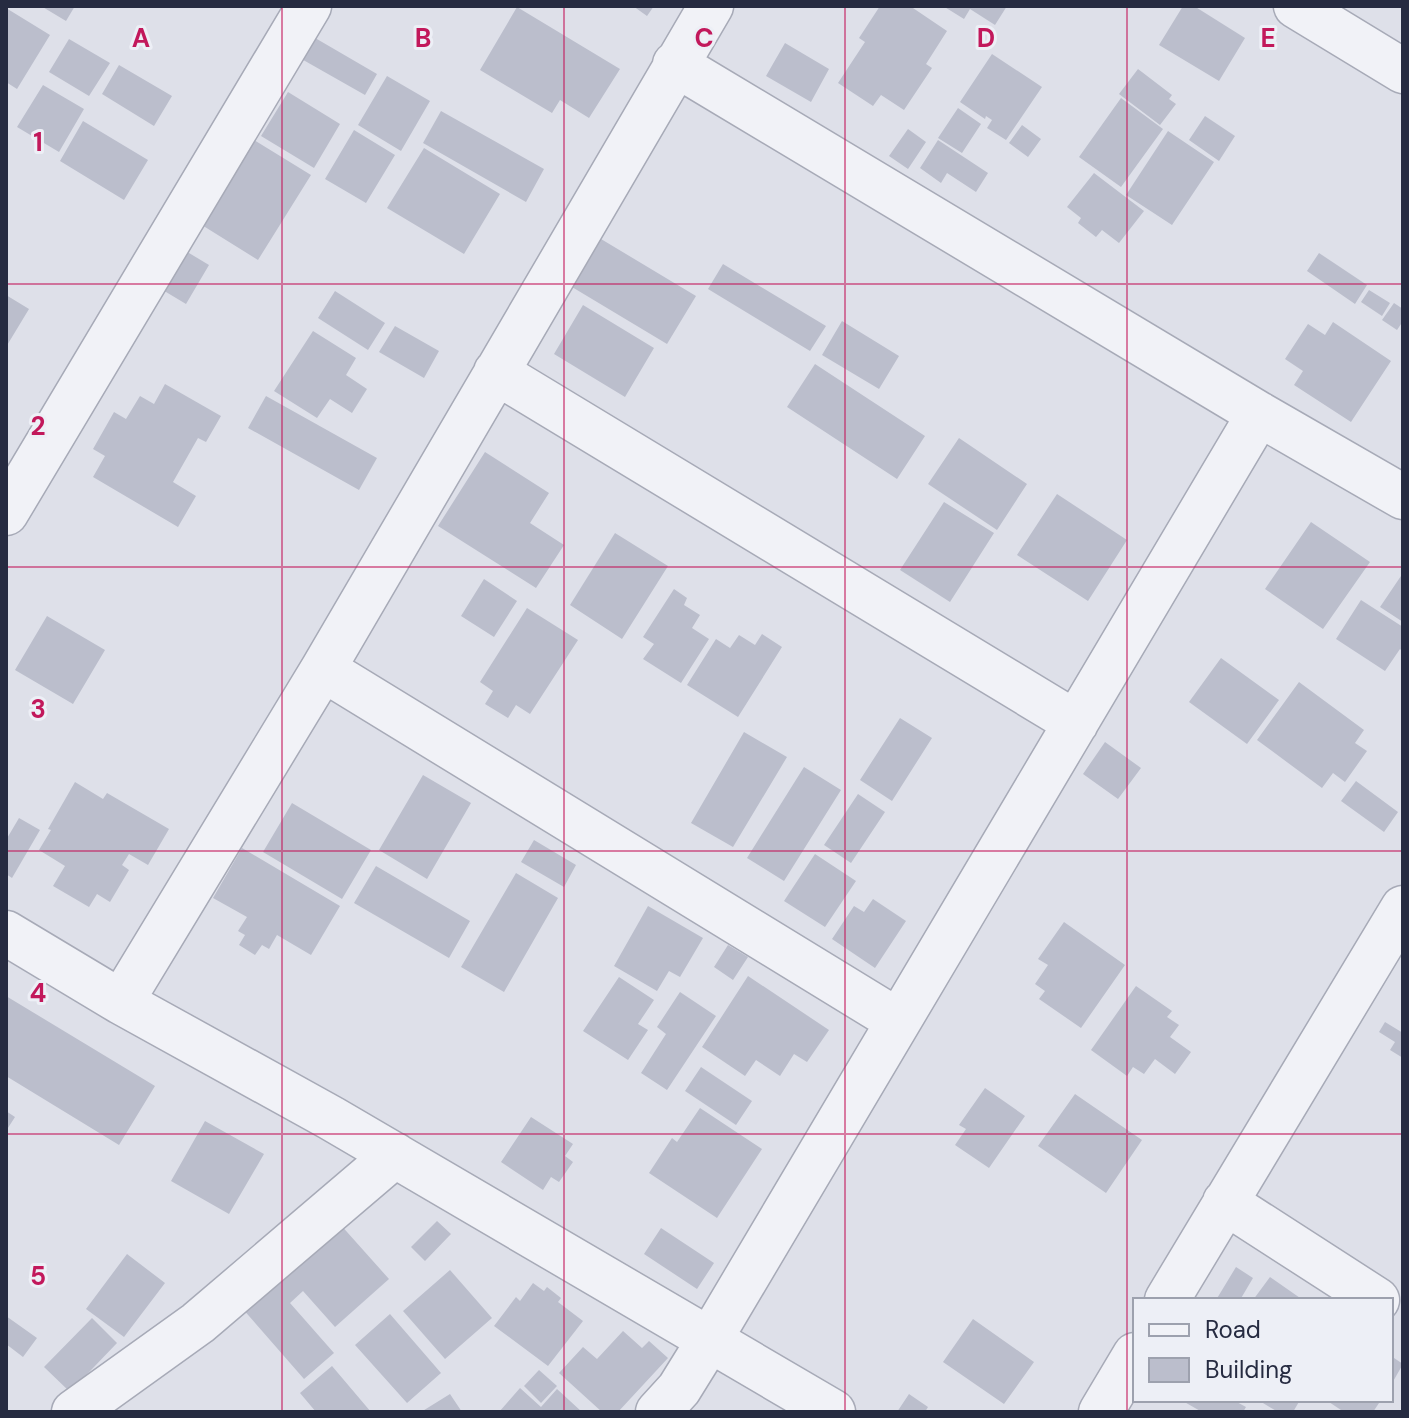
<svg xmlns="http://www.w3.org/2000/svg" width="1409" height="1418" viewBox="0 0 1409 1418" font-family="'DM Sans',sans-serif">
	<rect width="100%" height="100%" fill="#dee0e9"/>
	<!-- building -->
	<path fill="#bbbecc" d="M41 6H75L66 21Z
		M633 6H654L647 16Z
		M880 6H910L947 31 926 64 932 68 904 110 881 95 873 106 838 83 865 42 859 38Z
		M943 6H1007L995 25 970 9 964 19Z
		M1183 6H1194L1245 38 1219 81 1159 45Z
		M517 7 620 69 589 118 560 100 552 113 480 70Z
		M6 8 50 35 17 89 6 82Z
		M310 35 377 74 365 95 298 57Z
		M69 39 110 63 89 96 49 72Z
		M785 43 829 69 811 102 766 76Z
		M992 54 1042 87 1006 140 987 128 992 120 986 116 985 119 960 102Z
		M119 65 172 96 154 126 102 94Z
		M1138 69 1172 95 1169 99 1176 104 1160 125 1119 94Z
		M387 76 430 101 401 151 358 125Z
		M43 85 84 109 59 152 17 127Z
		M288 92 340 124 314 168 261 136Z
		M1121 98 1163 129 1121 187 1079 157Z
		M958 108 981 124 962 153 938 138Z
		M441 111 544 169 526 202 423 143Z
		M1205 116 1235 136 1219 161 1189 140Z
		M83 121 148 160 124 200 60 161Z
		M1022 125 1041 139 1028 157 1009 143Z
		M908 129 926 142 908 169 889 156Z
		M354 130 395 155 366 203 325 179Z
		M1168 131 1214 162 1172 225 1126 195Z
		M249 137 311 175 258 260 197 222Z
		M938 140 988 173 976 192 947 173 941 183 920 168Z
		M424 148 500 194 464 254 387 208Z
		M1094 173 1144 211 1119 243 1102 230 1096 237 1078 223 1081 218 1067 207Z
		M601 239 696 296 667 344 572 287Z
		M184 250 209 265 186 304 161 289Z
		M1319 253 1367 285 1355 304 1307 271Z
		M723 264 826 326 810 351 708 289Z
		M1369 290 1390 303 1382 316 1361 302Z
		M335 291 385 323 368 350 318 318Z
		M6 295 29 309 6 347Z
		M1394 303 1403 309V321L1397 330 1382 320Z
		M583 305 654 348 625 397 554 354Z
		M842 321 899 356 879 389 822 355Z
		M1333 322 1391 361 1351 422 1294 385 1303 371 1285 359 1308 324 1325 335Z
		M395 326 439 351 424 378 379 352Z
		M313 331 356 358 346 375 367 389 352 413 330 399 317 418 274 391Z
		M815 364 925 436 897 479 787 407Z
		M165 384 221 416 206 442 198 438 173 482 196 496 178 527 93 477 105 456 93 449 114 412 126 419 140 396 154 404Z
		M266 396 377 458 359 490 248 428Z
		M959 438 1027 484 997 530 928 484Z
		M485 452 549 493 530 523 564 545 536 588 438 526Z
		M1057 494 1127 540 1088 601 1017 555Z
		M944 502 994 533 950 602 900 570Z
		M1311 522 1370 562 1323 629 1265 589Z
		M615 533 668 566 622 639 570 605Z
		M1403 573V622L1380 607Z
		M484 579 517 601 494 637 461 616Z
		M674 589 687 598 684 605 700 615 692 628 709 639 681 683 643 659 654 644 643 637Z
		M1361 600 1403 627V652L1400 649 1385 671 1336 639Z
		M527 608 578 640 530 714 516 705 508 718 485 704 493 691 480 682Z
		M47 616 105 650 73 704 15 670Z
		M762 634 782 647 738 717 687 685 716 639 730 648 739 635 755 645Z
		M1221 658 1279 700 1247 744 1189 702Z
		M1299 682 1364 730 1355 743 1367 751 1345 782 1333 773 1322 788 1257 740Z
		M900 718 932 738 892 801 860 780Z
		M744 732 787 757 733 847 691 823Z
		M1105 742 1141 768 1118 799 1083 774Z
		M804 767 841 790 784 881 747 858Z
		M423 775 471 803 427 879 379 850Z
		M1356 781 1398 812 1384 832 1341 801Z
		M75 782 103 799 107 793 169 829 148 865 129 854 122 865 129 870 110 902 97 894 89 907 53 886 65 866 39 850 51 830 48 829Z
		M858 794 885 812 851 863 824 845Z
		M292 803 371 850 342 899 263 852Z
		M19 818 40 830 12 878 6 874V840Z
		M534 840 576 865 564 887 521 862Z
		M242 848 340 906 311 955 277 935 269 949 262 945 255 955 239 945 245 935 238 931 247 917 213 898Z
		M815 854 856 881 825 927 784 901Z
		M376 866 470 921 449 958 354 903Z
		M516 873 558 898 504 992 461 967Z
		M873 899 906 921 875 968 832 939 854 906 864 912Z
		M648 906 703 938 680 977 669 971 657 991 614 966Z
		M1064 922 1125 965 1081 1028 1039 999 1045 991 1035 984 1048 965 1038 959Z
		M728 945 748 957 733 980 714 967Z
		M748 976 829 1030 807 1062 794 1054 780 1076 756 1060 745 1076 702 1047Z
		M619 977 654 1000 638 1024 648 1030 628 1060 583 1031Z
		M1136 986 1172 1011 1167 1017 1179 1025 1170 1037 1191 1052 1175 1074 1155 1059 1144 1074 1133 1067 1127 1076 1091 1050Z
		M680 992 716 1016 667 1090 641 1073 666 1034 657 1027Z
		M6 996 155 1086 119 1145 6 1076Z
		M1385 1022 1403 1033V1058L1390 1050 1395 1042 1379 1032Z
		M701 1067 752 1101 736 1125 685 1091Z
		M985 1088 1025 1116 989 1168 955 1145 966 1129 959 1125Z
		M1075 1094 1142 1140 1106 1193 1038 1146Z
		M700 1108 762 1149 717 1218 649 1173 672 1138 677 1142Z
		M6 1111 15 1117 6 1131Z
		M531 1117 573 1144 565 1156 573 1162 559 1182 551 1177 543 1190 501 1162Z
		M205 1121 264 1154 229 1214 171 1181Z
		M437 1221 451 1234 425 1261 411 1247Z
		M339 1223 389 1279 335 1327 303 1291 290 1303 334 1353 304 1379 242 1308Z
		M661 1228 714 1263 697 1289 644 1254Z
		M127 1254 165 1283 124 1337 86 1309Z
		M1236 1267 1253 1278 1240 1300H1216Z
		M450 1270 492 1318 445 1359 403 1311Z
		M1270 1277 1303 1300H1253Z
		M533 1283 544 1291 547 1287 561 1298 558 1302 583 1321 548 1366 494 1326 516 1297 520 1301Z
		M390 1314 441 1373 407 1403 355 1345Z
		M6 1316 37 1338 23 1357 6 1344Z
		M92 1318 117 1343 70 1392 44 1367Z
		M973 1319 1034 1362 1004 1404 943 1362Z
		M623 1331 642 1348 649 1341 668 1358 618 1412H602L559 1373 583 1347 597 1359Z
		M1391 1356 1403 1364 1391 1385Z
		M332 1366 371 1412H316L300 1393Z
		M539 1370 557 1386 541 1403 524 1386Z
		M520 1388 541 1407 557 1389 582 1412H499Z
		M450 1394 462 1412H421Z
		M909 1394 928 1407 925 1412H897Z
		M1181 1400H1233L1246 1407 1243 1412H1202Z
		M1258 1400H1300L1293 1412H1278Z
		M1326 1400H1381L1373 1412H1344Z"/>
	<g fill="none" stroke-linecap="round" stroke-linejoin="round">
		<!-- minor casing -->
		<g stroke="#a7aab7" stroke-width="47">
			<path id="minor" d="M1296 6 1403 71
				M675 64 1259 414 1403 497
				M496 372 1076 723
				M6 513 309 6
				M323 669 898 1021
				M6 933 121 1002 331 1118 833 1412
				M121 1002 323 669 711 6
				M1225 1202 1377 1300
				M1167 1300 1403 908
				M74 1412 198 1323 395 1155
				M658 1412 679 1389 710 1339 1259 414
				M1101 1412 1135 1355"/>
		</g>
		<!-- minor -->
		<use href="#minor" stroke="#f1f2f7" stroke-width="44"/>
	</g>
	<!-- grid -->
	<path fill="none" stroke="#c2185b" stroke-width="2" stroke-opacity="0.55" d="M282 6V1412M564 6V1412M845 6V1412M1127 6V1412M6 284H1403M6 567H1403M6 851H1403M6 1134H1403"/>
	<g font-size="26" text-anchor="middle" font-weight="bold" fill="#c2185b" stroke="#edeff6" stroke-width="6" stroke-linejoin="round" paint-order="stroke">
		<text x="141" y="47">A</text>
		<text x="423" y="47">B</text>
		<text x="704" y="47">C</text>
		<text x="986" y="47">D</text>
		<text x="1268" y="47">E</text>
		<text x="38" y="151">1</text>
		<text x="38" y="435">2</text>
		<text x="38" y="718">3</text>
		<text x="38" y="1002">4</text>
		<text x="38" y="1285">5</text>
	</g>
	<!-- border -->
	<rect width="1409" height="1418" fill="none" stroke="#262b41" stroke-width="16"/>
	<!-- legend -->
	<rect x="1133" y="1298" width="260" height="104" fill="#edeff6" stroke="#9da1ae" stroke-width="2"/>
	<rect x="1149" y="1324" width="40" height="12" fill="#f1f2f7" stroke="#9da1ae" stroke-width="2"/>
	<text x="1205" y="1338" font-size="24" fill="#262b41">Road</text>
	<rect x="1149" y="1358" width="40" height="24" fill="#bbbecc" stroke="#9da1ae" stroke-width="2"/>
	<text x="1205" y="1378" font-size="24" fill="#262b41">Building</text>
</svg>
